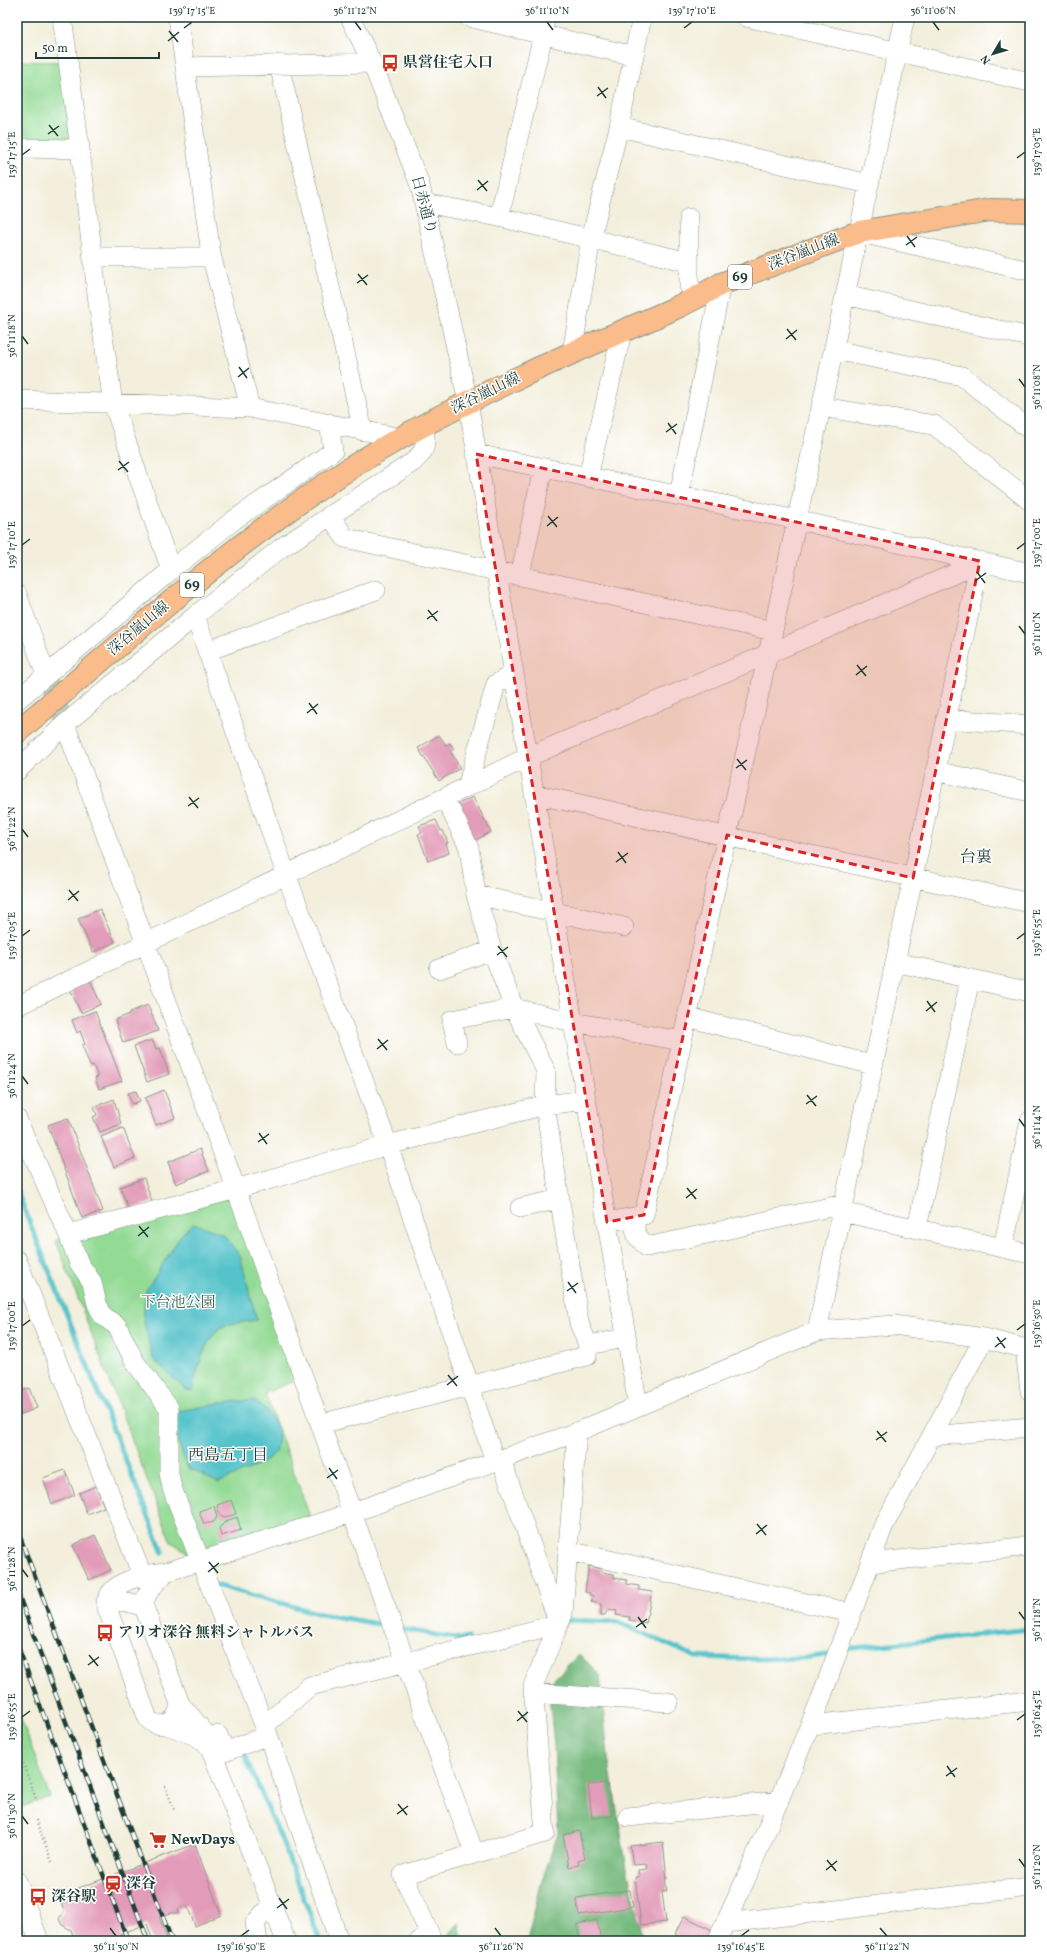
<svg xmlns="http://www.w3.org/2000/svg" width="1047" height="1958" viewBox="0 0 1047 1958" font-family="Vollkorn,'Noto Serif JP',serif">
	<rect width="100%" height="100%" fill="#fff"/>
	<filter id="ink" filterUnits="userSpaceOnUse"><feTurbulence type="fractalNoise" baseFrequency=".025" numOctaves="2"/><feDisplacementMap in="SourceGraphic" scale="8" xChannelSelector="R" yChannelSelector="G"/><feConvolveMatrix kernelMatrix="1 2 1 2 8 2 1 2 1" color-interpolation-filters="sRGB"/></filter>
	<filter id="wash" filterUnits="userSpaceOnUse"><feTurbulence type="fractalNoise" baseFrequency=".012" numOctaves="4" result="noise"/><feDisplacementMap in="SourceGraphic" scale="16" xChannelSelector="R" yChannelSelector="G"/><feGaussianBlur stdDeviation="0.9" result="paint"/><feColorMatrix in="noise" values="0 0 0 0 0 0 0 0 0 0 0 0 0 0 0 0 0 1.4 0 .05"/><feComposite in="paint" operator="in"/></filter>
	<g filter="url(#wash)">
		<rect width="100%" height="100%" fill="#f3efdc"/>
		<!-- green -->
		<path fill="#93da94" stroke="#598c64" d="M17 61 62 62 72 143H17Z
			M236 1189 303 1377 265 1393 313 1525 201 1560 171 1542 56 1241 76 1232Z
			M17 1708 50 1797 21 1807 17 1795Z"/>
		<!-- forest -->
		<path fill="#76ba7e" stroke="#4a7c59" d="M579 1654 600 1675 608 1757 627 1869 644 1941H527L541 1884 558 1833 554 1745 548 1685Z
			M459 1923 463 1941H443Z"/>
		<!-- water -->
		<path fill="#55c3ca" stroke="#3a807f" d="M193 1223 223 1234 240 1256 257 1320C247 1322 234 1322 224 1326 205 1334 197 1372 192 1391L186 1390 153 1359 143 1318 146 1291 181 1235Z
			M253 1400 267 1411 279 1430 275 1453 259 1465 218 1483 187 1467 174 1430 175 1412 219 1403Z"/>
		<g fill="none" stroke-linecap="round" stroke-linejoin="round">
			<!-- stream -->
			<path stroke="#55c3ca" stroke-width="5" d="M17 1191 163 1553
				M215 1585 321 1614 384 1625
				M566 1620 618 1622 696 1657 756 1659 805 1658 831 1654
				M402 1629 461 1639 467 1638
				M845 1649 1030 1629
				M242 1749 283 1843 320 1941"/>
		</g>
		<g id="blocks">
			<!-- building -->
			<path fill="#e29bb8" d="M439 735 446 745 450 743 454 749 450 751 460 768 439 781 418 748Z
				M473 797 491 832 472 842 454 806Z
				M436 820 441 831 443 830 448 843H446L449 853 428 861 418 834 422 833 419 826Z
				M100 909 115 942 93 952 78 919Z
				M90 980 101 1004 81 1013 70 989Z
				M148 1005 158 1031 123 1043 115 1020 130 1014V1012Z
				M95 1011 122 1081 99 1089 95 1078 98 1077 93 1065 90 1066 82 1045 85 1044 80 1031 77 1033 72 1020Z
				M152 1040 156 1049 160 1048 169 1074 147 1082 134 1046Z
				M164 1090 175 1118 156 1125 145 1098Z
				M136 1091 140 1101 132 1104 128 1093Z
				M114 1099 121 1124 100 1132 93 1117 97 1115 94 1107Z
				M68 1118 103 1211 82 1218 48 1125Z
				M123 1128 135 1158 114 1167 101 1137Z
				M200 1149 209 1171 176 1184 168 1162Z
				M144 1178 152 1202 129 1210 120 1187Z
				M29 1388 37 1408 17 1416V1393Z
				M65 1470 75 1495 52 1504 43 1478Z
				M96 1486 104 1507 87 1514 79 1493Z
				M231 1500 236 1514 225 1517 220 1515 217 1505Z
				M214 1506 217 1517 214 1522 204 1524 199 1511Z
				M237 1517 241 1530 221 1536 219 1528 226 1521Z
				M95 1535 111 1570 89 1580 73 1545Z
				M589 1566 601 1569V1572L614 1574V1578L627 1580V1584L639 1586V1590L652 1592 646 1623 629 1620 630 1617 616 1615 617 1611 608 1609 605 1615H601V1604L591 1602 593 1596 589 1595 590 1593 585 1592Z
				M607 1783 612 1816 592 1818 588 1785Z
				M579 1831 585 1859 578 1861 579 1865 569 1867 563 1835Z
				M663 1842 667 1879H665L667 1891 662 1892 666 1922 641 1925 635 1877H639L638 1870 647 1869 646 1864 633 1865 630 1846Z
				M195 1844 221 1915 195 1926 187 1905 178 1909 179 1913H171L159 1917 168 1941H153L147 1924 120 1934 122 1941H75L71 1930 62 1925 59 1919 64 1911 58 1896Z
				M630 1890 633 1907 579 1915 576 1898Z
				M684 1916 716 1932 712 1941H688L675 1934Z
				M597 1920 601 1941H580L577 1924Z"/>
		</g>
	</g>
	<g filter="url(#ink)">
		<use href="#blocks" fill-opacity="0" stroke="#899688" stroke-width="1"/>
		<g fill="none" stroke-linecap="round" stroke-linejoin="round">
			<!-- minor-tunnel -->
			<path stroke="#c9cbba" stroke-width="19" stroke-dasharray="19 10" stroke-linecap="butt" d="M46 675 65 724"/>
			<!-- minor casing -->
			<g stroke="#899688" stroke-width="20">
				<path id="minor" d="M62 17 80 149 98 302 113 403 171 570
					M178 17 211 254 250 408
					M350 17 372 63 420 185 468 402 638 1406
					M468 17 634 56
					M746 17 1030 82
					M279 64 363 431
					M185 67 372 63
					M619 127 869 184
					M17 148 80 149
					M424 203 499 217 689 262
					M499 217 543 35 545 17
					M689 218V286L700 296
					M860 233 1030 271
					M93 257H212
					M845 295 1030 337
					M834 350 962 376 1030 430
					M572 353 591 238 619 127 642 17
					M17 400 250 408 401 438
					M821 407 934 425 1030 501
					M476 454 797 520 1030 573
					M588 477 622 332
					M679 496 721 284
					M330 515 345 538 773 631
					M520 576 543 468
					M17 594 46 675
					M195 616 286 874 388 1145 495 1461
					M207 651 376 590
					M17 700 171 570 234 520 333 451 329 423
					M946 719 1030 725
					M65 724 236 1189 474 1853
					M17 771 65 724 195 616 281 548 413 462C427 450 426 444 424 426
					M935 771 1030 792
					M467 787 496 684 514 673
					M534 794 1030 903
					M445 798 469 848 476 895 492 950 514 1008 546 1071 545 1105 579 1323 588 1345 626 1338
					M476 895 624 927
					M895 962 1030 992
					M439 969 492 950
					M17 1006 528 757 956 573 980 561
					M687 1017 873 1065
					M457 1043 452 1020 514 1008 573 1022 682 1041
					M17 1119 68 1234 79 1263 92 1282 97 1304 103 1316 117 1326 135 1362 169 1408V1473L172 1488 268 1735 339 1941
					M520 1208 560 1199
					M842 1212 1030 1254
					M632 1218 637 1236 647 1247 844 1204
					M607 1222 644 1215 727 835 768 654 905 17
					M917 1228 970 979
					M68 1234 236 1189 388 1145 545 1105 586 1100
					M1003 1248 1030 1121
					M17 1260 142 1575
					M817 1331 980 561
					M1025 1349 1030 1391
					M320 1424 587 1356 588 1345
					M932 1436 1030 1427
					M568 1551 852 1613
					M870 1563 1030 1546
					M166 1572C156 1583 144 1592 144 1607L180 1704C178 1721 162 1732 148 1719L107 1608C104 1581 146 1574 166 1572L351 1513 577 1432 817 1331 894 1325 984 1338 1030 1350
					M106 1602C120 1600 130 1602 144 1607
					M533 1693 668 1702
					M180 1704 204 1732 286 1941
					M167 1725 196 1736 209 1746
					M811 1725 1030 1701
					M264 1726 310 1686 559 1624 501 1459
					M214 1738 218 1735 225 1752 268 1735
					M628 1817 779 1801
					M17 1881 39 1941
					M726 1923 1030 1887
					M258 1941 255 1923 264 1913 274 1909
					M419 1941 430 1935 403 1875 545 1833 533 1686 563 1614 577 1432
					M717 1941 749 1872 820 1701 883 1527 984 1338"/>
			</g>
			<!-- major casing -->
			<g stroke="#899688" stroke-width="24">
				<path id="major" d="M17 732C133 634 246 531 376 452 439 415 505 383 572 353 622 330 674 312 721 284L859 232 990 210 1030 211"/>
			</g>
			<!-- path -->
			<path stroke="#899688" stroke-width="2.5" stroke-dasharray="1 3" stroke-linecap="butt" d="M17 1753 23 1763 37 1802
				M165 1786 175 1812
				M36 1820 52 1862"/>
			<!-- minor -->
			<use href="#minor" stroke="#fff" stroke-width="19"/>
			<!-- major -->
			<use href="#major" stroke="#f9bc8a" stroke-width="22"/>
			<!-- rail casing -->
			<g stroke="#1f3d34" stroke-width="4.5">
				<path id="rail" d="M17 1529 172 1941
					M17 1591 148 1941
					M17 1644 128 1941"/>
			</g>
			<!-- rail -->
			<use href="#rail" stroke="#fff" stroke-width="3" stroke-dasharray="9" stroke-linecap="butt"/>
		</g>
	</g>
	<!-- marked area -->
	<path fill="#d62828" fill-opacity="0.2" stroke="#d62828" stroke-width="3" stroke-dasharray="8 5" stroke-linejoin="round" d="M476 454 980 561 913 878 727 835 644 1215 607 1222Z"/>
	<!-- ticks -->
	<path fill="none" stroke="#1f3d34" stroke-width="1.5" d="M355 22 361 30M547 22 553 30M933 22 939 30M184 28 192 22M684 28 692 22M169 31 178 42M168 41 179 32M598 87 606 98M597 96 608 88M49 125 58 136M48 134 59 126M22 155 30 149M1017 158 1025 152M478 180 487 191M477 190 488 181M907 236 915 247M906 245 917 237M358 274 367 285M357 283 368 275M787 329 796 340M22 336 28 344M786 339 797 330M239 367 247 378M238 377 249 368M1019 379 1025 387M668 423 676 434M666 432 677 424M119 461 128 472M118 470 129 462M548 516 557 527M547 526 558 517M22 545 30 539M1017 549 1025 543M977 572 985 583M975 581 986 573M428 610 437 621M427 619 438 611M1019 626 1025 634M857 665 866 676M856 675 867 666M309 703 317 714M307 713 318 704M737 759 746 770M736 768 747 760M189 797 198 808M188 806 199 798M22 829 28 837M618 852 626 863M616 862 628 853M69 890 78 901M68 900 79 891M22 936 30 930M1017 939 1025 933M498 946 507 957M497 955 508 947M927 1001 935 1012M926 1011 937 1002M378 1039 387 1050M377 1049 388 1040M22 1076 28 1084M807 1095 816 1106M806 1104 817 1096M1019 1119 1025 1127M259 1133 267 1144M258 1142 269 1134M687 1188 696 1199M686 1198 697 1189M139 1226 148 1237M138 1236 149 1227M568 1282 576 1293M567 1291 578 1283M22 1326 30 1320M1017 1330 1025 1324M997 1337 1005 1348M995 1347 1006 1338M448 1375 457 1386M447 1385 458 1376M877 1431 886 1442M876 1440 887 1432M329 1468 337 1479M327 1478 338 1470M757 1524 766 1535M756 1534 767 1525M209 1562 218 1573M22 1569 28 1577M208 1572 219 1563M1019 1612 1025 1620M638 1617 646 1628M636 1627 647 1619M89 1655 98 1666M88 1665 99 1657M518 1711 527 1722M22 1717 30 1711M1017 1720 1025 1714M517 1721 528 1712M947 1766 955 1777M946 1776 957 1768M398 1804 407 1815M397 1814 408 1806M22 1816 28 1824M1019 1859 1025 1867M827 1860 836 1871M826 1870 837 1861M279 1898 287 1909M277 1908 289 1899M110 1928 116 1936M495 1928 501 1936M880 1928 887 1936M241 1936 249 1930M741 1936 749 1930"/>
	<!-- icons -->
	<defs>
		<g id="bus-bare" transform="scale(1.38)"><path d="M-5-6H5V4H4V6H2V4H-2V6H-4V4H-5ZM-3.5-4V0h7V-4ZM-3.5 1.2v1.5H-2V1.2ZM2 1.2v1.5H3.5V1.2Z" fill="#c8321e" stroke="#fff" stroke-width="2.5" paint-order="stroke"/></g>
		<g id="supermarket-bare" transform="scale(1.38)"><path d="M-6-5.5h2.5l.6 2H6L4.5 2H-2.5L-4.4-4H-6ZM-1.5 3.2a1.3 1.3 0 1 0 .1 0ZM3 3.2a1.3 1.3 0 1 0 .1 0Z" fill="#c8321e" stroke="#fff" stroke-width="2.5" paint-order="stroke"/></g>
		<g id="station-bare" transform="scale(1.38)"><path d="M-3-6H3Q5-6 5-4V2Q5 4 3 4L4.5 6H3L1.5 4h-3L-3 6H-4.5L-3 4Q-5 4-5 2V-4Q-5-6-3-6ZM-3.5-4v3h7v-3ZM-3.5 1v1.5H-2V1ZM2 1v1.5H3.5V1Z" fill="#c8321e" stroke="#fff" stroke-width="2.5" paint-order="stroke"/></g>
	</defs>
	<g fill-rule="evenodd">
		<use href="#bus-bare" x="390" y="63"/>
		<use href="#bus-bare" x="105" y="1633"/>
		<use href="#supermarket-bare" x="158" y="1840"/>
		<use href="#station-bare" x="113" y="1884"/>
		<use href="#bus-bare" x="38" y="1897"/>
	</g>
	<g text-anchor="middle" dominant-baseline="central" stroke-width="3" stroke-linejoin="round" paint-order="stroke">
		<!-- shield labels -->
		<g fill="#fff" stroke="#627771" stroke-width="1">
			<rect x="728" y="265" width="24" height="24" rx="3"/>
			<rect x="180" y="573" width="24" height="24" rx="3"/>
		</g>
		<g font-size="14" font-weight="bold" fill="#1f3d34">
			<text x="740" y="277">69</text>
			<text x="192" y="585">69</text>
		</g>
		<!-- poi labels -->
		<g font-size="15" font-weight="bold" fill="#1f3d34" stroke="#fff" text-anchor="start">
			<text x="403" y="63">県営住宅入口</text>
			<text x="118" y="1633">アリオ深谷 無料シャトルバス</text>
			<text x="171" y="1840">NewDays</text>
			<text x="126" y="1884">深谷</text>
			<text x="51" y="1897">深谷駅</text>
		</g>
		<!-- street labels -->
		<g font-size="15" fill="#1f3d34" stroke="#fff">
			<text transform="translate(423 205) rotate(75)">日赤通り</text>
			<text transform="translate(804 253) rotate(-21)">深谷嵐山線</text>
			<text transform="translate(486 394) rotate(-26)">深谷嵐山線</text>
			<text transform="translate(139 629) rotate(-40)">深谷嵐山線</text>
		</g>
		<!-- park labels -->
		<g font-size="15" fill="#3c644c" stroke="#fff">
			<text x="178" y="1303">下台池公園</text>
		</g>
		<!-- neighbourhood labels -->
		<g font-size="16" fill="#1f3d34" stroke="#fff">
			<text x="976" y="858">台裏</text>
			<text x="228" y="1456">西島五丁目</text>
		</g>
	</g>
	<!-- margin -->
	<rect width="1047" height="1958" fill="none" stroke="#fff" stroke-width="44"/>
	<!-- north arrow -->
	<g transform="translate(993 54) rotate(232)" stroke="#ffffff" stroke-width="3" paint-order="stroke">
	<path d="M0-3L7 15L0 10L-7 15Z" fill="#1f3d34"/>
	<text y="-6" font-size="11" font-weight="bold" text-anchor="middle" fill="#1f3d34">N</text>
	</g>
	<!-- scale -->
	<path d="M36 52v6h123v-6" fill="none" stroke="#1f3d34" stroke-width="2"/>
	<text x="42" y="52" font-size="12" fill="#1f3d34" stroke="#ffffff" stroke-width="3" paint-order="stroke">50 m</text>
	<rect x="22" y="22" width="1003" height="1914" fill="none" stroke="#1f3d34" stroke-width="1.5"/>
	<g font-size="10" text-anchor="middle" fill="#1f3d34">
		<text x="192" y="14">139°17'15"E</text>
		<text x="355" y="14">36°11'12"N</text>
		<text x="547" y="14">36°11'10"N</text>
		<text x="692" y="14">139°17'10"E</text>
		<text x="933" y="14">36°11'06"N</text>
		<text transform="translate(1036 152) rotate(-90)" y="4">139°17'05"E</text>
		<text transform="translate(11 155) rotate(-90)" y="4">139°17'15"E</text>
		<text transform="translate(11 336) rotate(-90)" y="4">36°11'18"N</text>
		<text transform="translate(1036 387) rotate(-90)" y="4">36°11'08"N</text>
		<text transform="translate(1036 543) rotate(-90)" y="4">139°17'00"E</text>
		<text transform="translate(11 545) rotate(-90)" y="4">139°17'10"E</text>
		<text transform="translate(1036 634) rotate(-90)" y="4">36°11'10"N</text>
		<text transform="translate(11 829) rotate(-90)" y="4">36°11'22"N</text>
		<text transform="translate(1036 933) rotate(-90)" y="4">139°16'55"E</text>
		<text transform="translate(11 936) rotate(-90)" y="4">139°17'05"E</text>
		<text transform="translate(11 1076) rotate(-90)" y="4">36°11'24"N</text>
		<text transform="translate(1036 1127) rotate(-90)" y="4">36°11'14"N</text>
		<text transform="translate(1036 1324) rotate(-90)" y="4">139°16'50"E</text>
		<text transform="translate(11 1326) rotate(-90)" y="4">139°17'00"E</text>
		<text transform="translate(11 1569) rotate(-90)" y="4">36°11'28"N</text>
		<text transform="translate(1036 1620) rotate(-90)" y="4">36°11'18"N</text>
		<text transform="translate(1036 1714) rotate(-90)" y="4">139°16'45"E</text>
		<text transform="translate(11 1717) rotate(-90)" y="4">139°16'55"E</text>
		<text transform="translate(11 1816) rotate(-90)" y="4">36°11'30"N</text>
		<text transform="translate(1036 1867) rotate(-90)" y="4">36°11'20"N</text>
		<text x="116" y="1950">36°11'30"N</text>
		<text x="241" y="1950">139°16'50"E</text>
		<text x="501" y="1950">36°11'26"N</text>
		<text x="741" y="1950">139°16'45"E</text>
		<text x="887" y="1950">36°11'22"N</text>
	</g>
</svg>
